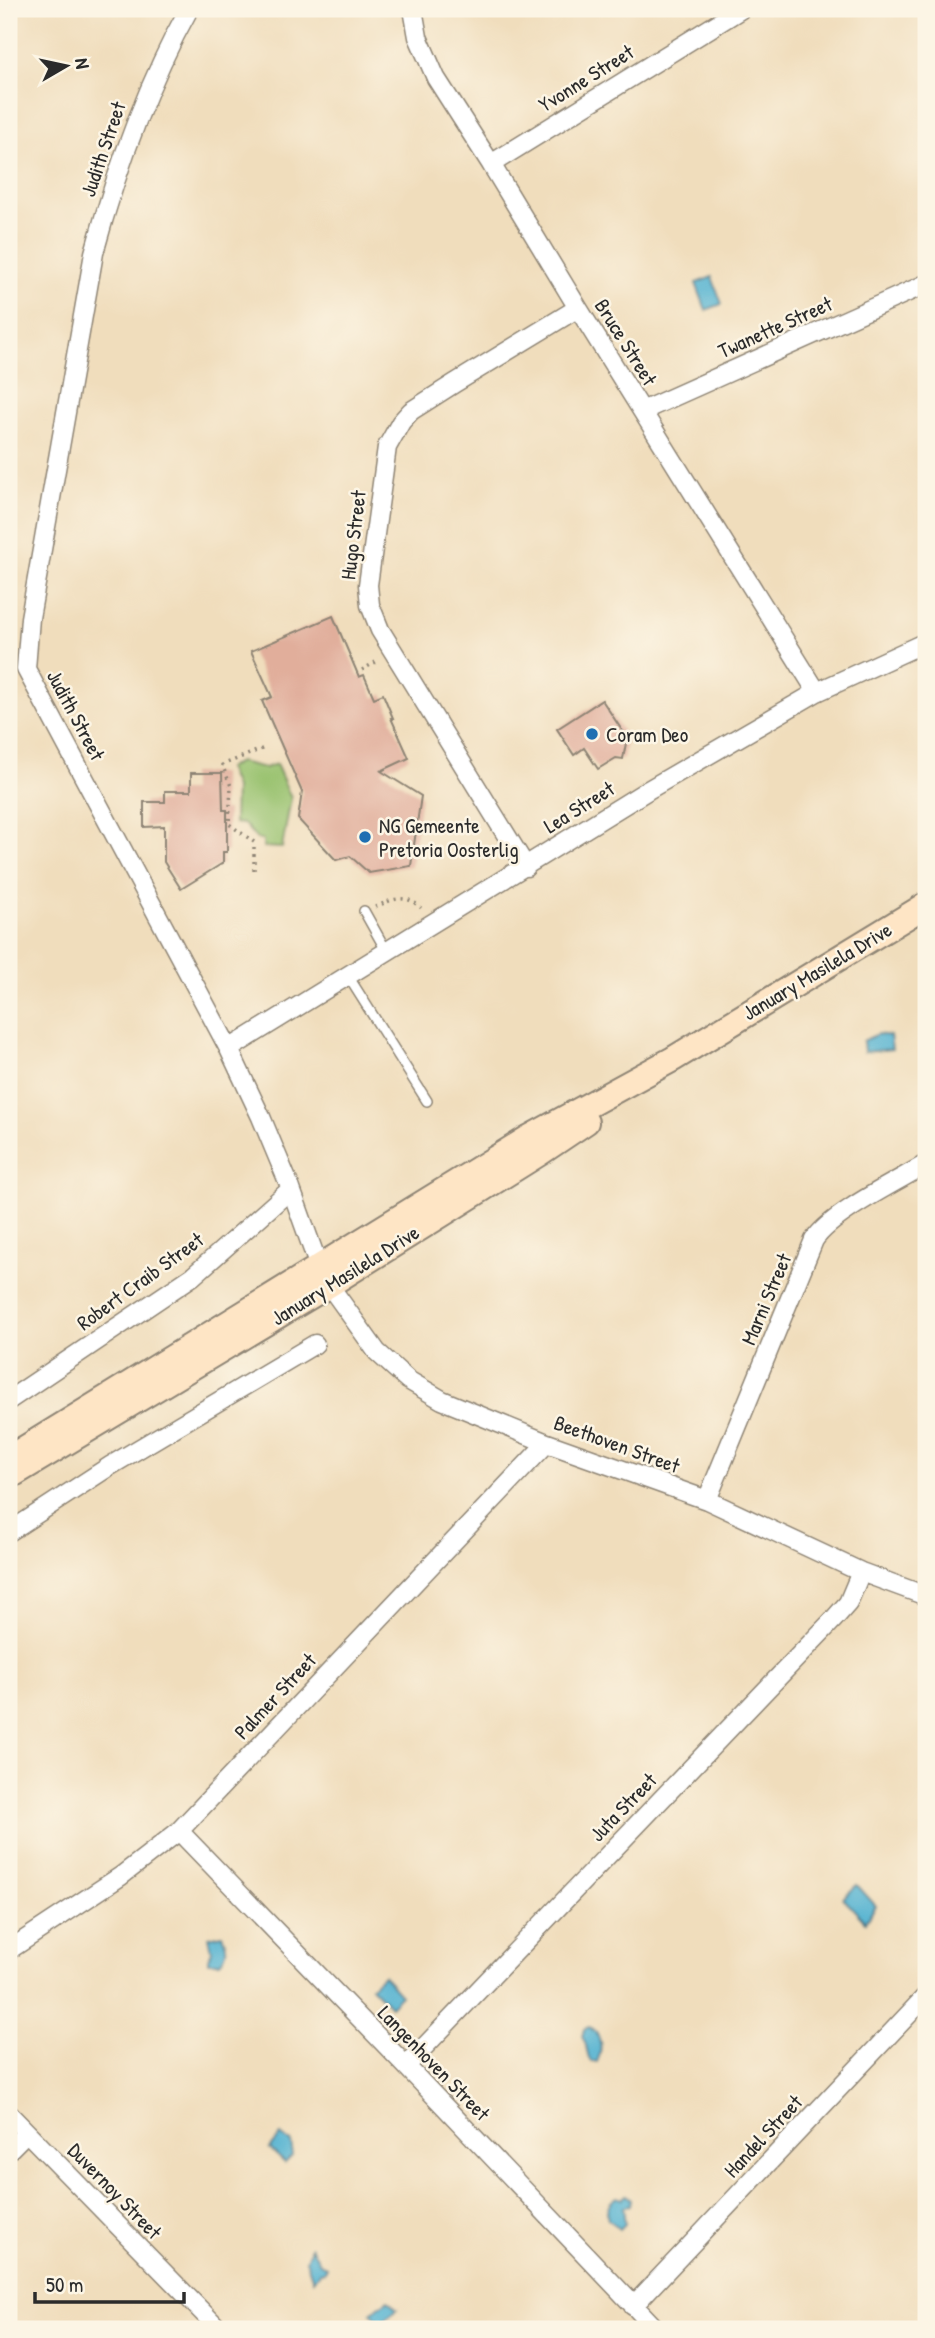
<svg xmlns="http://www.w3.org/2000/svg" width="935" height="2338" viewBox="0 0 935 2338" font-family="'Patrick Hand',sans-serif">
	<rect width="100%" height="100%" fill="#fcf5e5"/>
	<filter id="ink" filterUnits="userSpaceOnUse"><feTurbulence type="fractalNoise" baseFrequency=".0143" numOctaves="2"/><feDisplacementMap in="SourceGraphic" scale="14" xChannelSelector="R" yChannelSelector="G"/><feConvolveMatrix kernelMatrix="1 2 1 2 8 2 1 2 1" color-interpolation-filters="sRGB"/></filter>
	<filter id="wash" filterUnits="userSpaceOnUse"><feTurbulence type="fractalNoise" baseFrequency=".00686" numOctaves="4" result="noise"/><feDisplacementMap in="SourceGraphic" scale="28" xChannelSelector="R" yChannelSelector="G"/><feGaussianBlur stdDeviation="1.57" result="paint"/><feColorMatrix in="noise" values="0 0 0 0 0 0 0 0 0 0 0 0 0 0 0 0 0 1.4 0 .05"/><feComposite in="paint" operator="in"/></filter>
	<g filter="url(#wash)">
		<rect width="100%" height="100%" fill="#f0ddbc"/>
		<!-- green -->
		<path fill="#97c16d" stroke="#61764c" stroke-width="2" d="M239 762 265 768 276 764 291 798 282 848 263 847V840L257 839 244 824 234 823 235 788 227 768Z"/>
		<!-- water -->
		<path fill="#53b2d1" stroke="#3f6e7e" stroke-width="2" d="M712 277 722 304 706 310 696 283Z
			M877 1034 890 1036 892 1049 864 1052 863 1041Z
			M857 1885 876 1906 865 1922 843 1898Z
			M222 1934C227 1946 229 1952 220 1962H208V1958L212 1951 209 1937Z
			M383 1975 401 1995 390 2006 371 1986Z
			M589 2027C602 2034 603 2050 597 2062H591C585 2054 589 2046 582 2037L584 2029Z
			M281 2135 291 2143 293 2155 285 2163 270 2149Z
			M626 2195 631 2199 630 2206 623 2207 625 2224 620 2229 608 2220C605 2209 608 2202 617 2197L622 2199Z
			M311 2247 320 2263 327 2267 325 2271 319 2272 313 2280 306 2260Z
			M388 2300 397 2309 381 2324 371 2313Z"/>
		<g id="blocks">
			<!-- building -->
			<path fill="#e1ae9b" d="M333 616 359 677 364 675 374 698 383 694 393 718H391L409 758 381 771 421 796 411 866 369 873 350 856 336 860 298 819 302 792 262 701 272 697 251 651Z
				M602 700 627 738 623 759 616 758 598 769 584 748 574 755 557 729Z
				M191 773H222L223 810H227V852H223V863L181 889 164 862V826L144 827V802H165V791H191Z"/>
		</g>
	</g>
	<g filter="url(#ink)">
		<use href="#blocks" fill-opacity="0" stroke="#8e8474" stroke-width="2"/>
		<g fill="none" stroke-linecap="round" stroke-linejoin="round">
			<!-- lane casing -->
			<g stroke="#8e8474" stroke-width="12">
				<path id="lane" d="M364 911 387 952
					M348 976 427 1101"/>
			</g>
			<!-- street casing -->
			<g stroke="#8e8474" stroke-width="21">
				<path id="street" d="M189 9C146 86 117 168 94 253L30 618 26 669 229 1049 261 1117 291 1189 319 1267 329 1285 377 1352 408 1380 442 1400 547 1443 707 1500 861 1572 926 1596
					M413 9 418 37 436 78 491 164 578 308 817 692
					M491 164 741 9
					M642 411 926 284
					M526 867 380 630 370 605 368 585 387 447 401 422 411 411 455 383 578 308
					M229 1049 648 790 817 692 926 642
					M9 1400 193 1276 291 1189
					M707 1500 814 1240C832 1213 896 1182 926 1164
					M9 1532 110 1466 315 1344
					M179 1831 406 2066 656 2329
					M9 1950 121 1876 179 1831 547 1443
					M406 2066 833 1620 848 1603 861 1572
					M9 2114 219 2329
					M9 2150 26 2133
					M633 2306 926 1996"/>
			</g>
			<!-- secondary casing -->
			<g stroke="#8e8474" stroke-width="28">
				<path id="secondary" d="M9 1458 530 1137 673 1059 926 905
					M9 1477 329 1285 540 1153 586 1122"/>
			</g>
			<!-- path -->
			<path stroke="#8e8474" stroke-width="3.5" stroke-dasharray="2 5" stroke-linecap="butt" d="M362 670 379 660
				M254 870V842L229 824 231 786 222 765 264 748
				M375 907C393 899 405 893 421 908"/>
			<!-- lane -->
			<use href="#lane" stroke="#fff" stroke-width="9"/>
			<!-- street -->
			<use href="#street" stroke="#fff" stroke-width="18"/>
			<!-- secondary -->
			<use href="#secondary" stroke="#fee5c5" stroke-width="24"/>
		</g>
	</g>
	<!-- markers -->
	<g fill="#1f6fb2" stroke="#fcf5e5" stroke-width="2.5">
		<circle cx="592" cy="734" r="7"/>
		<circle cx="365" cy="837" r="7"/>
	</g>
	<g text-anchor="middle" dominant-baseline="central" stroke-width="5" stroke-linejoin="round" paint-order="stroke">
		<!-- street labels -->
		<g font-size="21" fill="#2b2b2b" stroke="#fcf5e5">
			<text transform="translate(586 78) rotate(-32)">Yvonne Street</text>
			<text transform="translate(103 149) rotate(-71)">Judith Street</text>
			<text transform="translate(775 327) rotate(-24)">Twanette Street</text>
			<text transform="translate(626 342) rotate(58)">Bruce Street</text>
			<text transform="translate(353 535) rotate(-83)">Hugo Street</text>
			<text transform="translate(76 715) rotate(62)">Judith Street</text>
			<text transform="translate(579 807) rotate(-32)">Lea Street</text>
			<text transform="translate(817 971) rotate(-31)">January Masilela Drive</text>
			<text transform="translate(345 1275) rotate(-32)">January Masilela Drive</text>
			<text transform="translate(140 1281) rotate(-36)">Robert Craib Street</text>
			<text transform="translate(766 1299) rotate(-67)">Marni Street</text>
			<text transform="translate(617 1444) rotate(20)">Beethoven Street</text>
			<text transform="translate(275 1696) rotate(-47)">Palmer Street</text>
			<text transform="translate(623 1807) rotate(-46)">Juta Street</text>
			<text transform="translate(434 2063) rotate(46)">Langenhoven Street</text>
			<text transform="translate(763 2136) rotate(-47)">Handel Street</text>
			<text transform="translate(115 2191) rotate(46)">Duvernoy Street</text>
		</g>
		<!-- poi labels -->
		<g font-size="21" fill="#2b2b2b" stroke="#fcf5e5" text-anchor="start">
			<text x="606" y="734">Coram Deo</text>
			<text x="379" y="825">NG Gemeente<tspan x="379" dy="24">Pretoria Oosterlig</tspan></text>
		</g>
	</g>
	<!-- margin -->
	<rect width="935" height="2338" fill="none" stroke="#fcf5e5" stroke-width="35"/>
	<!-- north arrow -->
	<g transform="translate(66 66) rotate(81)" stroke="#fcf5e5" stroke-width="5" paint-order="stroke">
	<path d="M0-5L12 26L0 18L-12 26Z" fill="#2b2b2b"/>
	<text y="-10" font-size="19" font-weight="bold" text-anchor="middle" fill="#2b2b2b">N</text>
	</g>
	<!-- scale -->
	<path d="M35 2292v10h149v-10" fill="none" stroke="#2b2b2b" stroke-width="3.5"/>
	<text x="46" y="2292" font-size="21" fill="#2b2b2b" stroke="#fcf5e5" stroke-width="5" paint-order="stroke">50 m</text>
</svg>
